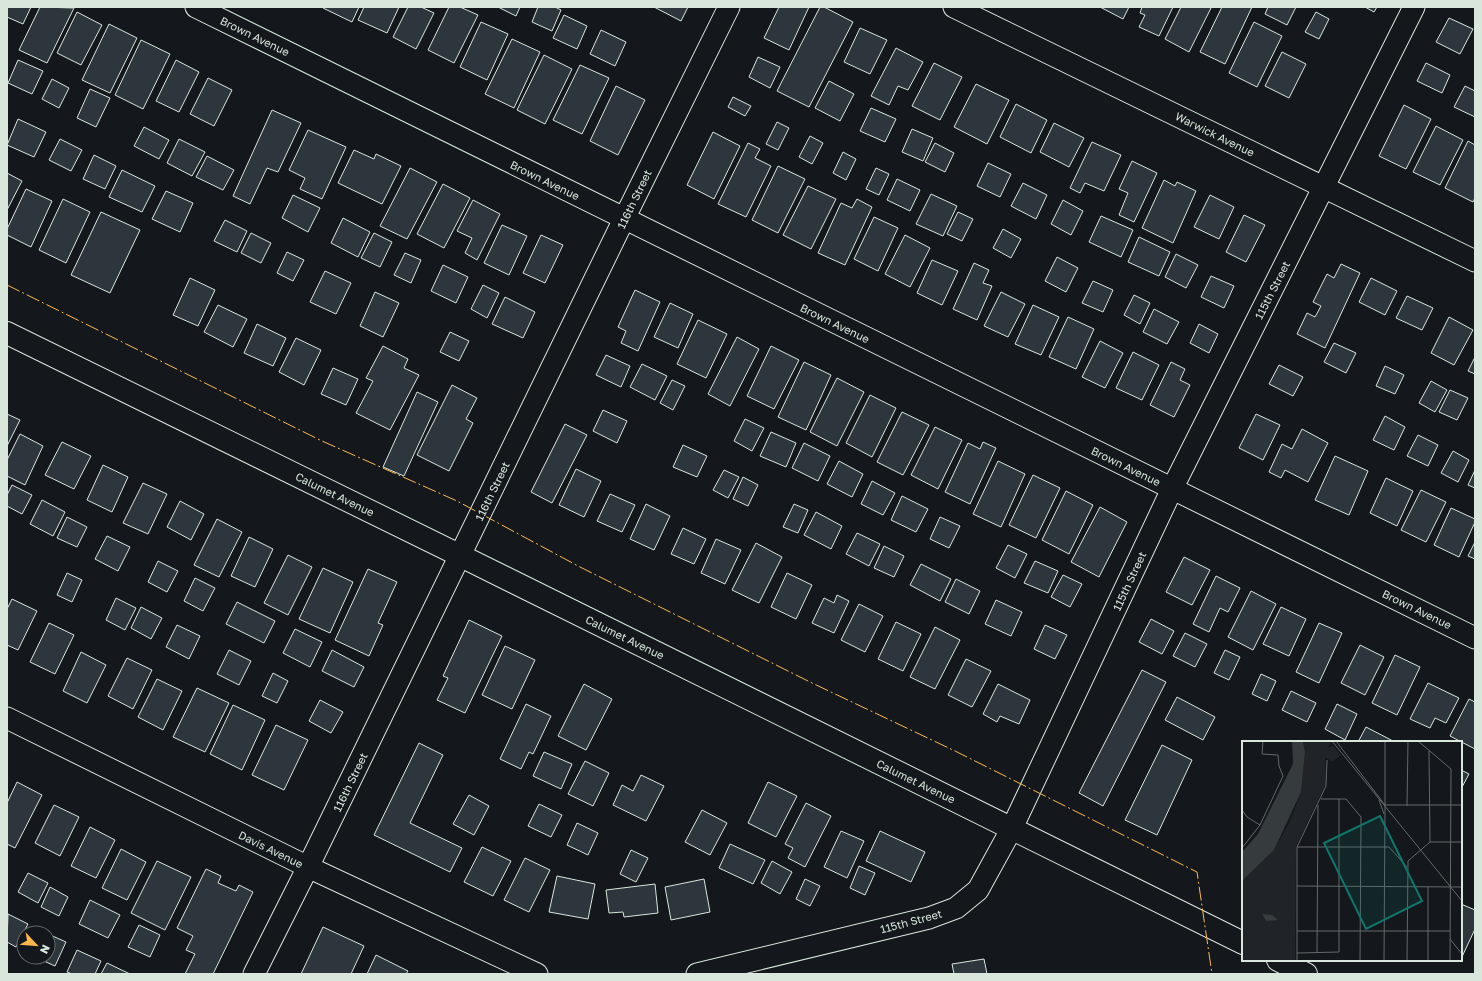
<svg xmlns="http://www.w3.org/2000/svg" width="1482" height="981" viewBox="0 0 1482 981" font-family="'Golos Text',sans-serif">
	<rect width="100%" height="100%" fill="#14181c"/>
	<!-- building -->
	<path fill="#2c363c" stroke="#d8e6dc" d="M7 7H31L23 24 7 17Z
		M40 7 74 8 47 63 19 50Z
		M324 7H359L352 22 323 8Z
		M364 7H399L387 33 358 20Z
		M408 7H421L434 13 416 49 393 37Z
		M449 7H460L478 15 454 63 428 50Z
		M498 7H520L516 16Z
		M538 7H555L561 10 552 31 532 22Z
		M654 7H688L681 21Z
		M779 7H809L789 50 764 38Z
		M820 7H824L853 22 809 107 777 91Z
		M1100 7H1129L1123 19Z
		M1142 7H1173L1159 36 1139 27 1145 15 1140 13Z
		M1181 7H1208L1211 8 1189 52 1165 39Z
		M1222 7H1252L1225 64 1200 52Z
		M1268 7H1296L1287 25 1265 14Z
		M1365 7H1377L1374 12Z
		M77 12 102 25 81 65 57 53Z
		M1316 12 1329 19 1319 39 1305 32Z
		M564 15 587 26 577 49 553 38Z
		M1449 18 1473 29 1460 54 1436 42Z
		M481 22 508 34 487 80 460 67Z
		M1254 22 1282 36 1257 87 1229 73Z
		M109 24 137 38 110 93 82 80Z
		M860 28 887 40 870 74 844 62Z
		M601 30 626 42 615 66 590 54Z
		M512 39 540 52 514 108 485 94Z
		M141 40 170 54 143 109 115 95Z
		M896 48 923 62 908 90 898 86 889 105 871 96Z
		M1282 52 1306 64 1289 98 1265 86Z
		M544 55 572 69 545 124 517 110Z
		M758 57 780 67 770 88 749 77Z
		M18 60 43 71 32 94 8 83Z
		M176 60 199 72 179 112 156 101Z
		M934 63 962 77 940 120 912 106Z
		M1426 63 1450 75 1442 93 1417 81Z
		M580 65 609 78 582 134 553 120Z
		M208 78 232 90 214 126 190 114Z
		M52 79 69 88 59 108 42 99Z
		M829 81 854 94 840 121 815 108Z
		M976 84 1009 100 987 144 954 127Z
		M616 86 645 100 618 155 590 141Z
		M1465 86 1475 91V117L1454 107Z
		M90 89 110 98 96 127 77 118Z
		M733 97 751 106 745 116 728 107Z
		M1016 104 1047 120 1031 153 1000 137Z
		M1404 105 1431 119 1406 169 1379 156Z
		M871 108 896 119 885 142 860 131Z
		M272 110 301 123 278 172 267 168 250 204 233 196Z
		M18 119 46 132 34 157 7 145Z
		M777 122 789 128 778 150 766 144Z
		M1054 123 1084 138 1069 167 1040 152Z
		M1436 126 1463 140 1440 185 1413 172Z
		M144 127 169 140 159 159 134 146Z
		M912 129 933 138 923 161 902 152Z
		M308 130 346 147 322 199 300 189 305 178 289 170Z
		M713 132 740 146 714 199 687 185Z
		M810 136 823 143 812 164 799 157Z
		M60 139 82 150 71 171 49 160Z
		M179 139 205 152 192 176 167 163Z
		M1468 141 1475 145V198L1473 202 1445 188Z
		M1092 142 1121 155 1104 191 1085 183 1080 193 1070 188Z
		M748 143 760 149 755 158 771 166 746 217 718 204Z
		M935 143 954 153 945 172 925 162Z
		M354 150 374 159 376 154 401 166 382 204 338 183Z
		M843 152 856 159 846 180 833 173Z
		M94 155 116 166 105 189 83 179Z
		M207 156 234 170 223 190 196 177Z
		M1132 161 1157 173 1134 222 1119 215 1128 193 1119 189Z
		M988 163 1011 174 1000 197 977 186Z
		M778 166 805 179 778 233 752 220Z
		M410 168 437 182 407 239 380 226Z
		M876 168 889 174 879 195 866 189Z
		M122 170 155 186 142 212 109 197Z
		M7 173 22 181 7 210Z
		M897 179 920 190 910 211 887 200Z
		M1164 180 1175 186 1177 182 1196 191 1173 243 1142 228Z
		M1023 183 1047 195 1036 219 1011 206Z
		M443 184 470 198 444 248 417 234Z
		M808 186 836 199 811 249 783 235Z
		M26 189 52 201 31 247 7 235V229Z
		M166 191 193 203 180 232 152 219Z
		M931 194 957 206 943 236 916 224Z
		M293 195 320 208 308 232 282 218Z
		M1210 195 1234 207 1219 239 1194 227Z
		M63 199 90 212 66 263 39 250Z
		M857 199 872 207 845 265 818 253 841 203 852 208Z
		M473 200 500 214 477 260 465 253 472 238 457 231Z
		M1063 200 1083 211 1071 235 1051 224Z
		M101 212 140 230 110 293 71 275Z
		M958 212 973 219 962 241 947 234Z
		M1244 215 1265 225 1246 262 1226 252Z
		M1101 216 1133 230 1121 257 1089 242Z
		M874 217 898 228 878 271 854 259Z
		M343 218 370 232 358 257 331 243Z
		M225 220 247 231 237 252 214 241Z
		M502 225 527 236 509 275 484 263Z
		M1003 229 1021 239 1011 258 993 248Z
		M251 233 271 243 261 263 241 253Z
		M374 233 392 242 380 267 361 258Z
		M541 235 563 245 545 283 523 273Z
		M905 235 930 248 910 287 885 274Z
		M1139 237 1170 252 1159 276 1128 262Z
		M287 252 304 260 293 281 277 273Z
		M405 253 421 260 411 283 394 275Z
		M1176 254 1198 265 1186 288 1165 277Z
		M1057 257 1078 268 1066 292 1045 281Z
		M932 260 958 271 942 305 917 293Z
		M974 263 989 270 983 283 992 286 977 320 953 309Z
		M1341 264 1360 273 1325 348 1297 334 1307 313 1315 317 1321 306 1313 302 1327 274 1334 278Z
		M443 265 468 277 456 303 431 291Z
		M325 271 351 283 336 314 310 302Z
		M1211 276 1234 286 1224 308 1201 297Z
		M190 278 215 290 198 326 173 315Z
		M1371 278 1397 291 1385 315 1359 302Z
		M1093 281 1113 290 1103 312 1082 303Z
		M483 285 499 293 487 318 471 309Z
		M635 290 660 302 638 351 621 343 626 331 618 327Z
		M375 292 399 303 383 337 360 326Z
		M1001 292 1025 304 1008 337 984 326Z
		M1134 295 1150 303 1140 324 1124 315Z
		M1407 296 1433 308 1422 330 1396 318Z
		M505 297 535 312 523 338 492 324Z
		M670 303 693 314 678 348 654 337Z
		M218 305 247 319 233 347 204 332Z
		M1033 305 1059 317 1041 355 1015 344Z
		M1154 309 1179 322 1167 344 1143 332Z
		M1068 317 1094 329 1076 369 1049 357Z
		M1449 317 1473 330 1454 365 1431 353Z
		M698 320 727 334 706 378 677 364Z
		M257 324 286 338 273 366 244 353Z
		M1199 324 1218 334 1209 353 1190 343Z
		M450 332 469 341 459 361 440 352Z
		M737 337 759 349 730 406 708 394Z
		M296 338 321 350 304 385 279 372Z
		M1100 341 1123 353 1105 388 1082 377Z
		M1334 343 1356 353 1346 373 1324 362Z
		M383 346 408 359 404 368 419 375 390 430 356 413 373 381 366 378Z
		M771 346 799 360 774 409 747 396Z
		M1133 352 1159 365 1142 400 1116 388Z
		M606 355 630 366 621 387 596 375Z
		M1475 357V374L1468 371Z
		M804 362 831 375 806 430 778 417Z
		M1171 362 1185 369 1180 380 1190 385 1174 417 1150 405Z
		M642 364 667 376 655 400 630 387Z
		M1279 365 1303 377 1293 396 1269 384Z
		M1385 366 1404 375 1395 394 1376 386Z
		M333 368 358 379 346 405 321 394Z
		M837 378 864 392 837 446 810 432Z
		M672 380 685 386 673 410 660 403Z
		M1431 381 1447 390 1435 412 1419 403Z
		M452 385 477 398 466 419 473 423 449 471 417 455Z
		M1450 390 1468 398 1457 420 1439 412Z
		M417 392 438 402 404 476 383 467Z
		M870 395 896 408 872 457 846 443Z
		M603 410 627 421 617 443 593 431Z
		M902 412 929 425 903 475 877 462Z
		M7 414 20 420 7 446Z
		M1256 414 1280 425 1263 460 1239 448Z
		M1385 416 1405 427 1394 450 1373 440Z
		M745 419 764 428 752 451 734 441Z
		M565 424 587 435 552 503 531 492Z
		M935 427 962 440 938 489 911 475Z
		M1302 429 1328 443 1308 482 1285 470 1281 478 1269 472 1282 444 1292 449Z
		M771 432 796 443 786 467 760 456Z
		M20 434 43 446 25 485 7 476V460Z
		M1418 435 1438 445 1428 466 1407 456Z
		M62 442 91 456 74 489 45 475Z
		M983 442 996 448 970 504 945 492 968 443 980 449Z
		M804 443 830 456 818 481 792 468Z
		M683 445 707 456 697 477 673 467Z
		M1453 451 1469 460 1458 482 1441 473Z
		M1335 456 1368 471 1349 515 1315 500Z
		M839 461 863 474 852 497 827 484Z
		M998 461 1025 474 1001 527 973 514Z
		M103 465 128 477 112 512 87 500Z
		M576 469 601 481 584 517 559 505Z
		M724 470 739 477 728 498 713 490Z
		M1475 470V488L1468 485Z
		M1033 475 1060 488 1036 538 1009 525Z
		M743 477 758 485 748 506 733 499Z
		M1386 478 1413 491 1397 526 1370 513Z
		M872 481 895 493 883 515 861 504Z
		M143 483 167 494 148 534 123 523Z
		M12 485 32 495 22 514 7 506V495Z
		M1421 490 1446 502 1426 542 1401 530Z
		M1066 491 1093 505 1069 554 1042 540Z
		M610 494 635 505 622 532 597 521Z
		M902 496 928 509 916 532 891 520Z
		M42 500 65 512 53 536 30 524Z
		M180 501 204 514 191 540 167 527Z
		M646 504 670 516 654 550 630 539Z
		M794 504 808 510 798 533 783 527Z
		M1100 507 1127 522 1099 577 1071 562Z
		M1451 508 1475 519V522L1459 557 1434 545Z
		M816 512 842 526 831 549 804 535Z
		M67 517 87 527 77 547 57 538Z
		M940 517 960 526 949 548 930 539Z
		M217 519 242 532 219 577 194 565Z
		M683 528 706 539 694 564 671 554Z
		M857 533 880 544 869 566 846 554Z
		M107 536 130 547 118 571 95 559Z
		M249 537 273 549 255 587 231 576Z
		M716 539 741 550 725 584 701 573Z
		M1475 542V559L1468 556Z
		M756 543 782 557 759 603 732 590Z
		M1008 545 1027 554 1015 578 996 568Z
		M884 546 904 556 894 577 874 568Z
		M288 555 312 567 288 615 264 603Z
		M1184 557 1210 570 1192 605 1166 592Z
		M158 561 178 571 167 592 148 582Z
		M1035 561 1058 571 1048 593 1024 583Z
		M921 564 951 579 940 601 910 585Z
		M323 568 353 582 330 633 299 619Z
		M368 569 397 582 378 623 383 625 369 656 335 640Z
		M67 573 82 580 72 602 57 595Z
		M787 573 812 585 796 619 771 607Z
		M1063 575 1082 584 1070 607 1051 597Z
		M1216 576 1240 588 1228 612 1220 608 1209 632 1193 624Z
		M195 578 215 588 203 611 184 601Z
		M956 579 980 591 969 614 945 602Z
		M1251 591 1276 604 1253 650 1228 637Z
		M837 595 849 601 834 633 812 623 824 598 834 603Z
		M116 598 136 608 125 630 106 620Z
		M12 599 37 611 18 650 7 645V609Z
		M996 600 1022 612 1011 636 985 624Z
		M237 602 275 621 264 643 226 624Z
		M859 604 883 616 865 652 841 640Z
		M141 607 162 618 151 639 131 628Z
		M1281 607 1306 619 1289 656 1263 644Z
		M1151 619 1174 631 1162 654 1139 642Z
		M469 620 502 636 465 713 437 700 448 678 443 676Z
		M896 622 921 634 903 671 878 659Z
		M49 623 74 635 55 674 30 662Z
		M1319 623 1342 633 1319 683 1296 672Z
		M177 625 200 636 189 659 166 647Z
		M1045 625 1067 635 1055 659 1034 649Z
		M935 627 960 640 935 689 910 677Z
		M295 629 322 642 310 667 283 653Z
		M1185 633 1207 644 1195 667 1173 656Z
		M1360 645 1384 657 1365 695 1341 683Z
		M505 646 535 660 512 709 482 695Z
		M229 650 251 661 239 685 217 674Z
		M332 650 364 667 354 687 322 671Z
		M1225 650 1240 657 1229 680 1214 673Z
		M81 652 106 665 87 703 63 691Z
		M1395 655 1420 667 1397 715 1372 703Z
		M127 658 152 670 133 709 108 696Z
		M966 659 991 671 972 707 948 695Z
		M1142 670 1166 682 1103 806 1079 793Z
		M273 673 288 681 277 703 262 696Z
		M1261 674 1276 681 1267 701 1252 694Z
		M157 679 182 691 163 730 138 717Z
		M1428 683 1459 698 1446 723 1435 718 1430 728 1410 719Z
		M584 684 612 699 586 750 558 736Z
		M998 684 1030 700 1019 724 1000 716 997 722 983 714Z
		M197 688 229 703 205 752 173 737Z
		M1291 691 1316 703 1307 722 1282 710Z
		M1177 697 1215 717 1203 740 1165 720Z
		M1469 699 1475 702V749L1450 736Z
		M320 700 343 712 331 733 309 721Z
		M526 704 551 716 533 754 529 752 521 769 500 759Z
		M1337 704 1357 714 1345 740 1325 729Z
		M233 705 265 720 242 770 210 754Z
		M276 725 308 740 284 790 252 775Z
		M1366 727 1393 741V742H1358Z
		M419 743 443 755 410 823 462 848 450 872 374 835Z
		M1162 745 1192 760 1157 835 1125 820Z
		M544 752 572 764 561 789 533 776Z
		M585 761 609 773 593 806 568 794Z
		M1461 770 1469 774 1461 789Z
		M641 775 664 786 646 821 613 805 622 785 633 791Z
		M17 782 42 795 15 848 7 844V803Z
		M768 782 797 796 776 837 748 823Z
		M469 795 489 806 474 835 453 824Z
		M806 803 831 816 805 867 788 858 793 848 785 844Z
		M539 804 562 815 551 837 528 826Z
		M54 805 79 817 60 856 35 843Z
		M702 810 727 823 710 855 685 842Z
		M577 823 598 833 588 855 567 845Z
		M90 827 115 840 96 878 71 866Z
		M841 831 864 841 847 878 824 867Z
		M880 831 925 852 911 882 866 861Z
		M730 844 765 860 753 884 719 868Z
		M482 847 511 861 493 896 464 882Z
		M121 849 146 862 127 900 102 888Z
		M631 850 648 858 636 882 620 874Z
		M525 858 550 870 529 912 504 900Z
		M157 861 191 877 165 930 131 913Z
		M772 861 792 872 780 894 761 883Z
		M859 866 875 873 865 895 850 888Z
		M206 869 221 876 218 883 236 891 239 885 253 892 213 974H185L195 954 186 950 193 936 177 928Z
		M28 873 48 883 38 903 18 892Z
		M557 876 595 884 588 919 549 912Z
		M704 879 710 912 671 920 665 887Z
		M805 879 820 886 810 906 796 899Z
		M655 884 658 913 624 917 623 912 609 913 606 890Z
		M50 887 68 897 59 916 41 907Z
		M90 900 120 915 108 938 79 924Z
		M1461 904 1475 910V929L1461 959Z
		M8 914 28 924 16 947 7 942Z
		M139 925 160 935 150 957 128 947Z
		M323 927 364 946 351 974H301Z
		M48 934 66 942 55 966 35 957H48Z
		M77 950 101 961 95 974H72L67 972Z
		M376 955 408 971 406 974H367Z
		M984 959 987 974H954L952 964Z
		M107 963 130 974H101Z"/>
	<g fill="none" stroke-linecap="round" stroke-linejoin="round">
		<!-- street casing -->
		<g stroke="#d8e6dc" stroke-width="23">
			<path id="street" d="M196 7 1475 638
				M954 7 1475 261
				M7 718 308 867 537 974
				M254 974 308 867 624 219 729 7
				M697 974 929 918 956 908 978 890 1012 828 1172 489 1414 7"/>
		</g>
		<!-- primary casing -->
		<g stroke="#d8e6dc" stroke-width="24">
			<path id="primary" d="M7 333 461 556 1243 943
				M1278 960 1306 974"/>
		</g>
		<!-- street -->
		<use href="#street" stroke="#14181c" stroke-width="21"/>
		<!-- primary -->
		<use href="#primary" stroke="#14181c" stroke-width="22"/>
		<!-- power -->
		<path stroke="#ffb74d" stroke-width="1" stroke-dasharray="14 3 2 3" stroke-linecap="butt" d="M7 285 322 441 457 501 580 567 812 683 955 751 1197 872 1212 974"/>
	</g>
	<g text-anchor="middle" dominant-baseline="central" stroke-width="3" stroke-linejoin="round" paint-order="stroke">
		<!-- street labels -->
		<g font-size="11" fill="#d8e6dc" stroke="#14181c">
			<text transform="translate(255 36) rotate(26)">Brown Avenue</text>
			<text transform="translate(1215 134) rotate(26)">Warwick Avenue</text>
			<text transform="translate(545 180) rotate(26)">Brown Avenue</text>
			<text transform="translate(634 199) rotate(-64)">116th Street</text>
			<text transform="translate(1272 290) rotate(-63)">115th Street</text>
			<text transform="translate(835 323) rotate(26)">Brown Avenue</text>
			<text transform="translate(1126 466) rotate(26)">Brown Avenue</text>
			<text transform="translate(492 491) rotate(-64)">116th Street</text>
			<text transform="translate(335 494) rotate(26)">Calumet Avenue</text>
			<text transform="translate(1129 581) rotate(-65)">115th Street</text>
			<text transform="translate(1417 609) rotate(26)">Brown Avenue</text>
			<text transform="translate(625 637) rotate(26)">Calumet Avenue</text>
			<text transform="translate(916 781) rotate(26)">Calumet Avenue</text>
			<text transform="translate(350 782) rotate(-64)">116th Street</text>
			<text transform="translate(271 849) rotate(26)">Davis Avenue</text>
			<text transform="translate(911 921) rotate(-15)">115th Street</text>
		</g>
	</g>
	<!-- overview -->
	<g transform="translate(1242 741)">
		<rect width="220" height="220" fill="#14181c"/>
		<path d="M61 0H88L89 2 85 7 91 5 99 14 90 21 83 16 84 43 54 105 53 220H0V140L32 109 48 80 59 51 63 11Z" fill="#202428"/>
		<path d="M50 0H61L63 11 59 51 32 109 0 140V111L16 93 51 23ZM20 173 30 174 36 179 24 180Z" fill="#363b3e"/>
		<path fill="none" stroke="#626a69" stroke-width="1" d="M90 0 220 160M94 0 143 64 142 220M143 0V64H220M176 0 209 28 208 220M187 10 188 101M79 58H104L119 76 118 220M137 59 142 73M165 65 166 0M0 69 5 76 18 84 0 107M18 84 41 35 37 25 36 14 20 13 21 0M55 106H147L165 126M55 145 220 146M55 190H208M208 198 220 213M75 211 76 64M55 212 97 211V58M55 220V106L84 45 85 19M165 220 166 120 188 101H220M186 220V146"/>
		<path fill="#0f766e" fill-opacity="0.15" stroke="#0f766e" stroke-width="2" d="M138 75 180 160 124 188 82 102Z"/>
		<rect width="220" height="220" fill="none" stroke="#d8e6dc" stroke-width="2"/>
	</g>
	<!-- border -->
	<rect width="1482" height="981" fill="none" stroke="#d8e6dc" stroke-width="16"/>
	<!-- north arrow -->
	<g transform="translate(36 945) rotate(116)"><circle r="19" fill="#14181c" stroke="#626a69"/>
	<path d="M0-3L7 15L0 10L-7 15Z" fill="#ffb74d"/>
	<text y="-6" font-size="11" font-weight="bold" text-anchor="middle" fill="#d8e6dc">N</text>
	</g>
</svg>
